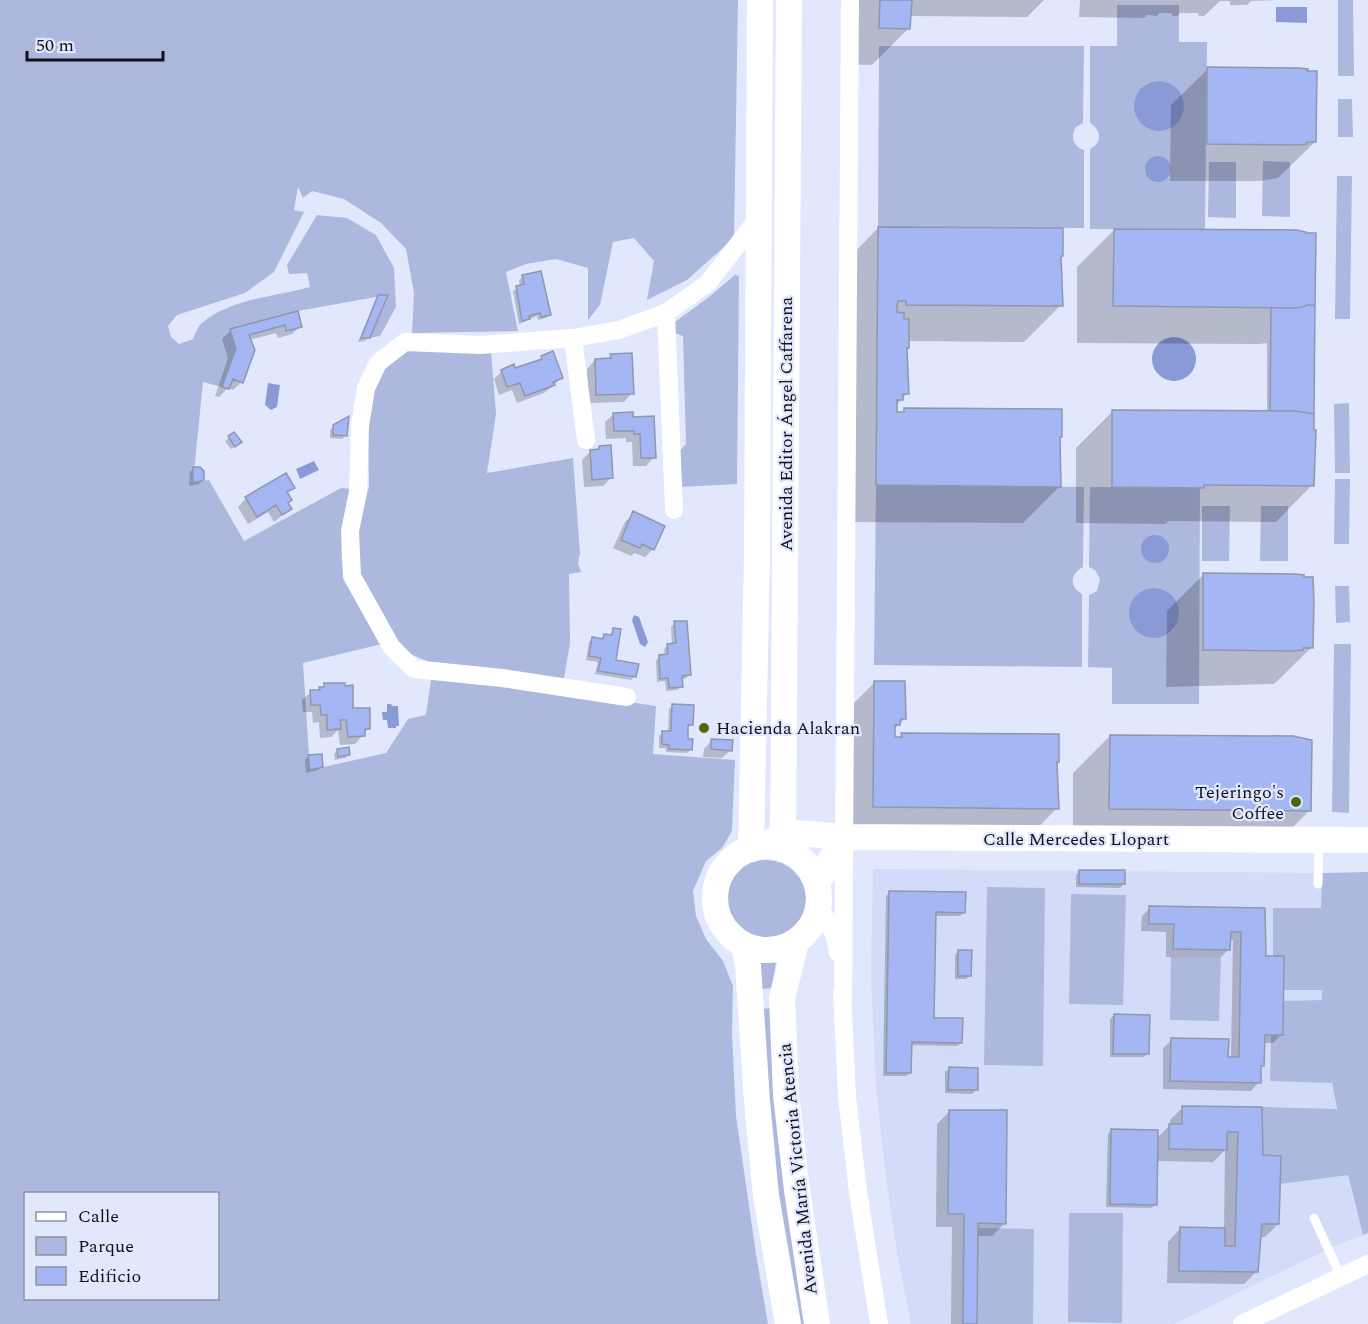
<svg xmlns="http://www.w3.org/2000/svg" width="1368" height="1324" viewBox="0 0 1368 1324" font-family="Spectral,serif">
	<rect width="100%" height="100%" fill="#e1e8fe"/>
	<!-- built -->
	<path fill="#d2dbf8" d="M873 869 1322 873V1027L1349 1182 1363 1235 1328 1249 1174 1324H911L898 1259 886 1178 876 1088 871 975Z"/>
	<!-- green -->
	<path fill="#adb8de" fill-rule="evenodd" d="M0 0H738L734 238 687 280 647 300 654 261 634 238 613 242 600 305 588 320V268L556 259 526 264 506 272 518 331 412 333 414 293 406 249 381 223 344 199 312 191 303 198 298 187 294 210 304 212 274 272 245 293 177 315 168 326 171 337 179 344 193 339C195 334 198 326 202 323 232 298 274 297 310 287L307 273 289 274 287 265 317 215 347 218 376 235 394 268 396 307 380 336 370 338 387 295 298 311 230 329 236 349 222 387 203 382 193 482 209 480 244 541 341 488 353 489C348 510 338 547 343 567 350 595 370 620 386 643L303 663 310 770 386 753 408 719 426 715 431 680H474L656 706 653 754 735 760 732 831 722 848 706 861 693 891 696 916 706 939 723 961 733 986 732 1034 736 1116 756 1254 768 1324H0ZM26 1194H218V1298H26Z
		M1338 0H1353L1354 76H1338Z
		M1117 5H1179V42H1207L1205 230 1090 229V149C1102 143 1102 131 1090 123V46H1117ZM1157 81C1191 82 1190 126 1163 130 1129 135 1125 87 1157 81Z
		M879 46H1084L1083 123 1076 127C1070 137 1073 146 1084 150V228L878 227Z
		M1338 99H1352L1353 137H1338Z
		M1263 161 1290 162V217L1262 216Z
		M1209 162H1236V218L1208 217Z
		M1337 176H1352L1350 319H1335Z
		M735 275 739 276 737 484 679 487 677 454 686 444 683 336 674 333 675 322 709 297Z
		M418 347 491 351 496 414 487 473 573 458 580 553 578 563 581 572 569 574 570 643 563 684 432 663 410 654 389 630 358 573 356 529 369 487 368 403 376 374 397 355Z
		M1349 403 1350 473H1335L1334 404Z
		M1335 479H1350L1349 544H1334Z
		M876 485 1084 487 1083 567C1070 574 1069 587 1082 594V667L874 665Z
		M1090 487 1200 488 1199 704H1112V668L1088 667 1089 595 1097 591 1100 579 1095 570 1089 567ZM1157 535 1165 539 1142 554V545ZM1157 588C1170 591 1177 600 1179 613 1174 643 1158 638 1136 629 1124 611 1133 589 1157 588Z
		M1202 506H1230L1229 561H1202Z
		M1261 506H1288V561H1260Z
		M1335 586H1349L1350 622 1336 623Z
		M1334 644H1351L1349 813 1332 812Z
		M726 900a40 40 0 1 1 80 0a40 40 0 1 1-80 0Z
		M1368 872V1233L1363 1235 1348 1175 1280 1184 1281 1156 1263 1155V1126L1262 1125V1107L1337 1109 1332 1083 1270 1081 1271 1035H1283V1001L1322 1000V990H1283L1284 956H1273V908H1321L1322 873Z
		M987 887 1045 888 1043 1066 984 1065Z
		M1071 894 1126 895 1123 1005 1069 1004Z
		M1171 957 1221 958 1219 1021 1170 1020Z
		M776 962 772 988 761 989 757 963Z
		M771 1008 808 1324H797L777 1200 762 1009Z
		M1069 1213H1123L1122 1323 1068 1322Z
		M978 1228 1034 1229 1033 1324H977Z"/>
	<!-- water -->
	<path fill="#8a9ad7" d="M1276 7H1307V23L1276 22Z
		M1134 106a25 25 0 1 1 50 0a25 25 0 1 1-50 0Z
		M1145 169a13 13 0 1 1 26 0a13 13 0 1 1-26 0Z
		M1152 359a22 22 0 1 1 44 0a22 22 0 1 1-44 0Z
		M268 383 280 385 277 407 271 410 265 405Z
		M314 461 319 470 300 479 296 469Z
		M1141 549a14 14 0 1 1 28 0a14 14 0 1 1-28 0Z
		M1129 613a25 25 0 1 1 50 0a25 25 0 1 1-50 0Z
		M634 615 639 617 648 642 645 647 640 644 632 620Z
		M387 704H391L392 706H398L399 726H396V728H388L387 720H383L382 712H387Z"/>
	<!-- shadow -->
	<path fill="#0003" d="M844 0H1044L1027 17 910 16 909 28 872 65 843 64Z
		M1080 0H1275L1251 1 1247 5H1230V1H1220L1204 16H1199L1198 13H1180L1177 16H1173L1171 13H1159L1157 16 1147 15 1144 18 1079 17Z
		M1208 69 1315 142 1278 178 1260 181H1170L1171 105Z
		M878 228 1059 280 1061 305 1024 342 908 341 906 349 907 393 896 406V414H901L905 410 1058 438 1060 486 1023 523 839 522 842 265Z
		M1114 230 1297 232 1312 485 1276 522 1169 521 1165 524 1076 523V448L1113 411 1267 413V343L1259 344 1077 343V267Z
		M540 273 550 314 546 318 538 320 537 316 519 324 513 291 520 287 519 280 522 277Z
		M379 297 369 337 365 341 358 342 375 301Z
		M297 313 301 326 292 334 278 338 276 333 249 340 242 382 233 390 228 388 219 397 215 396 228 358 222 339 231 330Z
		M611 355 632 393 624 402 588 403 587 369 595 360H607Z
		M542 357 561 378 553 386 544 393 517 403 512 390 499 395 494 379 502 371 514 370 537 362Z
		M614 414 632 418 654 457 646 466H633L632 442H626V438L606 439 605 422Z
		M334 426 346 435 342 439 330 438V430Z
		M229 438 236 446 231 449 225 441Z
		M600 447 612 477 603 486 584 487 582 460 591 451H596Z
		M194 468 203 480 199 484 189 486 190 472Z
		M293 488 286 494V503L290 509 274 522 268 512 248 524 238 507 246 498Z
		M634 513 653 549 645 557 634 553 631 556 613 548 625 522Z
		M1204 574 1311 648 1274 684 1166 687 1167 611Z
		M675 623 689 675 685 679H681V687L677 690 666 691 665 681 657 682 656 660 660 657 665 656 664 649 668 645H672L671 627Z
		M614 629 615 662 635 676 631 680 595 674 598 662 586 660 589 642 593 639 600 640 604 635 609 636Z
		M875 682 905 718 893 731V739H898L902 735 1058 761 1056 764 1057 808 1021 845 837 844 838 719Z
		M325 685 369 728 355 744 340 745 338 730 331 737 320 738 319 722 313 723 312 712H303L302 700 311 692 317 691Z
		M672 706 692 725 687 728 686 740 691 749 687 753 666 752V748H659V736L663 733H668L669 709Z
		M1110 736 1310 810 1273 847 1073 845V773Z
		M712 740 731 750 722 758 703 757 704 749Z
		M338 750 349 755 345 758 335 760 334 754Z
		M309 756 321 766 318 770 306 773 305 760Z
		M1080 871 1124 884 1120 888 1076 887V875Z
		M890 892 964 912 960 916H935L933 1019 961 1043 957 1046 910 1045V1073L906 1076H883L886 896Z
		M1150 908 1263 909 1265 957 1281 1035 1273 1043H1263V1065L1260 1068 1259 1082 1251 1091 1163 1089V1048L1172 1040 1231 1058 1233 940H1229V949L1220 958 1166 957V932L1141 931 1142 916Z
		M959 951 970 975 966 979H955V955Z
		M1114 1015 1147 1054 1144 1057H1110V1019Z
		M949 1069 976 1090 972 1094 945 1093V1072Z
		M1183 1107 1260 1109 1261 1157 1278 1224 1265 1237H1259L1257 1271 1244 1284 1167 1283 1168 1242 1180 1229 1224 1230 1225 1150 1213 1162 1156 1161 1155 1205 1151 1208 1106 1207 1108 1134 1112 1130 1157 1138 1170 1125V1120Z
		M950 1111 1005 1223 992 1236H976L975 1324H951L952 1227H936L937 1124Z"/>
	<!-- building -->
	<path fill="#a5b6f5" stroke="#9097ab" stroke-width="1.5" d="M880 0H912L910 29 879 28Z
		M1207 67 1298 68 1308 69 1307 71H1317L1316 142H1307V144L1298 145 1207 144Z
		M878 227 1063 228V256H1061L1063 306 906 305V301H898L897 305V312L904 313V319H909V348H907L909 394H903V400H897V412H904V408L1062 409V437H1060L1061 487 876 485Z
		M1114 229 1297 230 1306 232V233H1316L1315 305H1306V306L1297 308 1113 306Z
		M541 271 551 315 541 317 540 313 529 316 530 319 522 321 516 286 524 284 522 275Z
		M378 295H388L370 338H361Z
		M1306 305H1315L1314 414 1296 411H1270L1271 308H1297L1306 306Z
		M298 311 302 327 286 331 285 325 249 335 255 350 243 383 233 379 229 389 222 387 236 349 230 329Z
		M553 351 563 378 553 382 555 385 525 396 520 383 507 387 501 370 514 364 515 368 542 359 541 356Z
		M632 353 634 394 596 395 595 359 611 358 610 354Z
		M1112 410 1296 411 1314 414V430H1316L1314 486 1207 485H1204V488L1112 487Z
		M633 412V417L654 416 656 458H641L640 434H634V431H614L613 413Z
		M349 416 347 436 333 435V425Z
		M234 432 242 442 235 447 228 436Z
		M611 445 613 478 592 480 590 450 599 449V446Z
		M193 467H200L204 471V480L193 483Z
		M286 473 295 488 287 492 292 500 288 503 292 509 282 515 276 505 257 517 245 497Z
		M633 511 665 526 654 550 642 544 640 548 621 540Z
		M1203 573 1295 574 1304 575V577H1313L1314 602 1313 648H1303V650L1294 651 1203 650Z
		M674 621H687L691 675 682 676 683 687 669 688 668 678 660 679 659 655 668 654 667 644 676 643Z
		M613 628 621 629 616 660 639 664 636 677 598 671 601 658 589 656 592 637 603 639 604 634 612 635Z
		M874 681H905L906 719H901L900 725H895V737H902L901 733 1059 734V762H1057L1059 809 873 807Z
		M324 683H345V686L353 685V708H370V729H365V736L348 737 346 720H340L341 729 327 730V715H321L320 705H311L310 690H320L319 687H324Z
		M672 704 694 705 693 725H688V739H693L692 750 669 749V745L662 744V731H671Z
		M1110 735 1293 736 1312 740 1311 811 1109 809Z
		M711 739 733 740 732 751 711 749Z
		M349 747 350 755 338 757 337 749Z
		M322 754 323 767 310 770 308 755Z
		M1079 870H1125V884H1079Z
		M889 891 966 892 965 913 936 912 934 1018H963L962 1043 912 1042 911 1073H886Z
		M1149 906 1265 908 1266 956H1284L1283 1035H1265L1264 1066H1261V1083L1170 1081 1171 1038 1229 1039 1228 1057H1239L1241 932H1231L1230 950 1173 949 1174 924H1149Z
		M958 950H972L971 976H958Z
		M1114 1014 1150 1015 1149 1054H1113Z
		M949 1067 978 1068V1090H948Z
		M1182 1106 1262 1107 1263 1155 1281 1156 1280 1191 1279 1224H1262L1258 1272 1179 1271 1180 1227 1225 1228V1246H1235L1238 1132H1227V1150L1169 1149V1124H1182Z
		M949 1110H1007L1006 1224 978 1223 977 1324H963L964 1214H948Z
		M1111 1129 1158 1130 1157 1205 1110 1204Z"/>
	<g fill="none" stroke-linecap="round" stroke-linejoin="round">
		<!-- lane -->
		<path stroke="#fff" stroke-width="9" d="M1318 884 1319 842
			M1314 1218 1341 1277"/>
		<!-- street -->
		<path stroke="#fff" stroke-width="18" d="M573 338 480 345 405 342 378 363 366 388 360 426 358 492 350 531 352 576 392 648 414 669 502 678 627 697
			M586 440 573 338 619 330 666 313
			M674 510 666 313 708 283 759 217
			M819 905 835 936 838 953
			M842 992 847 1096 858 1192 879 1324
			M843 1002 850 0
			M1242 1324 1368 1264"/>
		<!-- secondary -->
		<path stroke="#fff" stroke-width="26" d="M772 842 783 832 844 837 1368 840
			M715 898a52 52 0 1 1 104 0a52 52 0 1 1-104 0Z
			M751 849 757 554 760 0
			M783 849 789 0
			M817 884 844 837
			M796 942 782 998 786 1095 797 1190 817 1324
			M744 946 748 966 757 1101 766 1196 788 1324"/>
	</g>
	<!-- markers -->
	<g fill="#526511" stroke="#e1e8fe" stroke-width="2">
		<circle cx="704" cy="728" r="6"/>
		<circle cx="1296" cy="802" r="6"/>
	</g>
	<g text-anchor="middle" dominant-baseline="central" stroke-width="4.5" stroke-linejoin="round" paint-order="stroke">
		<!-- street labels -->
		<g font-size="18" fill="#0f1119" stroke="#e1e8fe">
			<text transform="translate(786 424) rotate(-90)">Avenida Editor Ángel Caffarena</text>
			<text x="1076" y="839">Calle Mercedes Llopart</text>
			<text transform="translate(798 1169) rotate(-96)">Avenida María Victoria Atencia</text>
		</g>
		<!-- poi labels -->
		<g font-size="18" fill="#0f1119" stroke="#e1e8fe" text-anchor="start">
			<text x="716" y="728">Hacienda Alakran</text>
			<text x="1284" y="792" text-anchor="end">Tejeringo's<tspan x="1284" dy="21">Coffee</tspan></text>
		</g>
	</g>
	<!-- legend -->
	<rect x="24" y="1192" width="195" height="108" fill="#e1e8fe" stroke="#8d92a2" stroke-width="1.5"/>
	<rect x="36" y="1212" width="30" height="9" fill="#ffffff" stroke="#8d92a2" stroke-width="1.5"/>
	<text x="78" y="1222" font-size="18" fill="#0f1119">Calle</text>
	<rect x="36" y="1237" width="30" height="18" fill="#adb8de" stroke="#8d92a2" stroke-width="1.5"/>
	<text x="78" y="1252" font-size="18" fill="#0f1119">Parque</text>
	<rect x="36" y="1267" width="30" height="18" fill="#a5b6f5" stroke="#8d92a2" stroke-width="1.5"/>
	<text x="78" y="1282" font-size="18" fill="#0f1119">Edificio</text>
	<!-- scale -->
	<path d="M27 51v9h136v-9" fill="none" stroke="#0f1119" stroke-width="3"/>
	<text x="36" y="51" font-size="18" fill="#0f1119" stroke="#e1e8fe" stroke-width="4.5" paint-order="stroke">50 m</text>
</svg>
